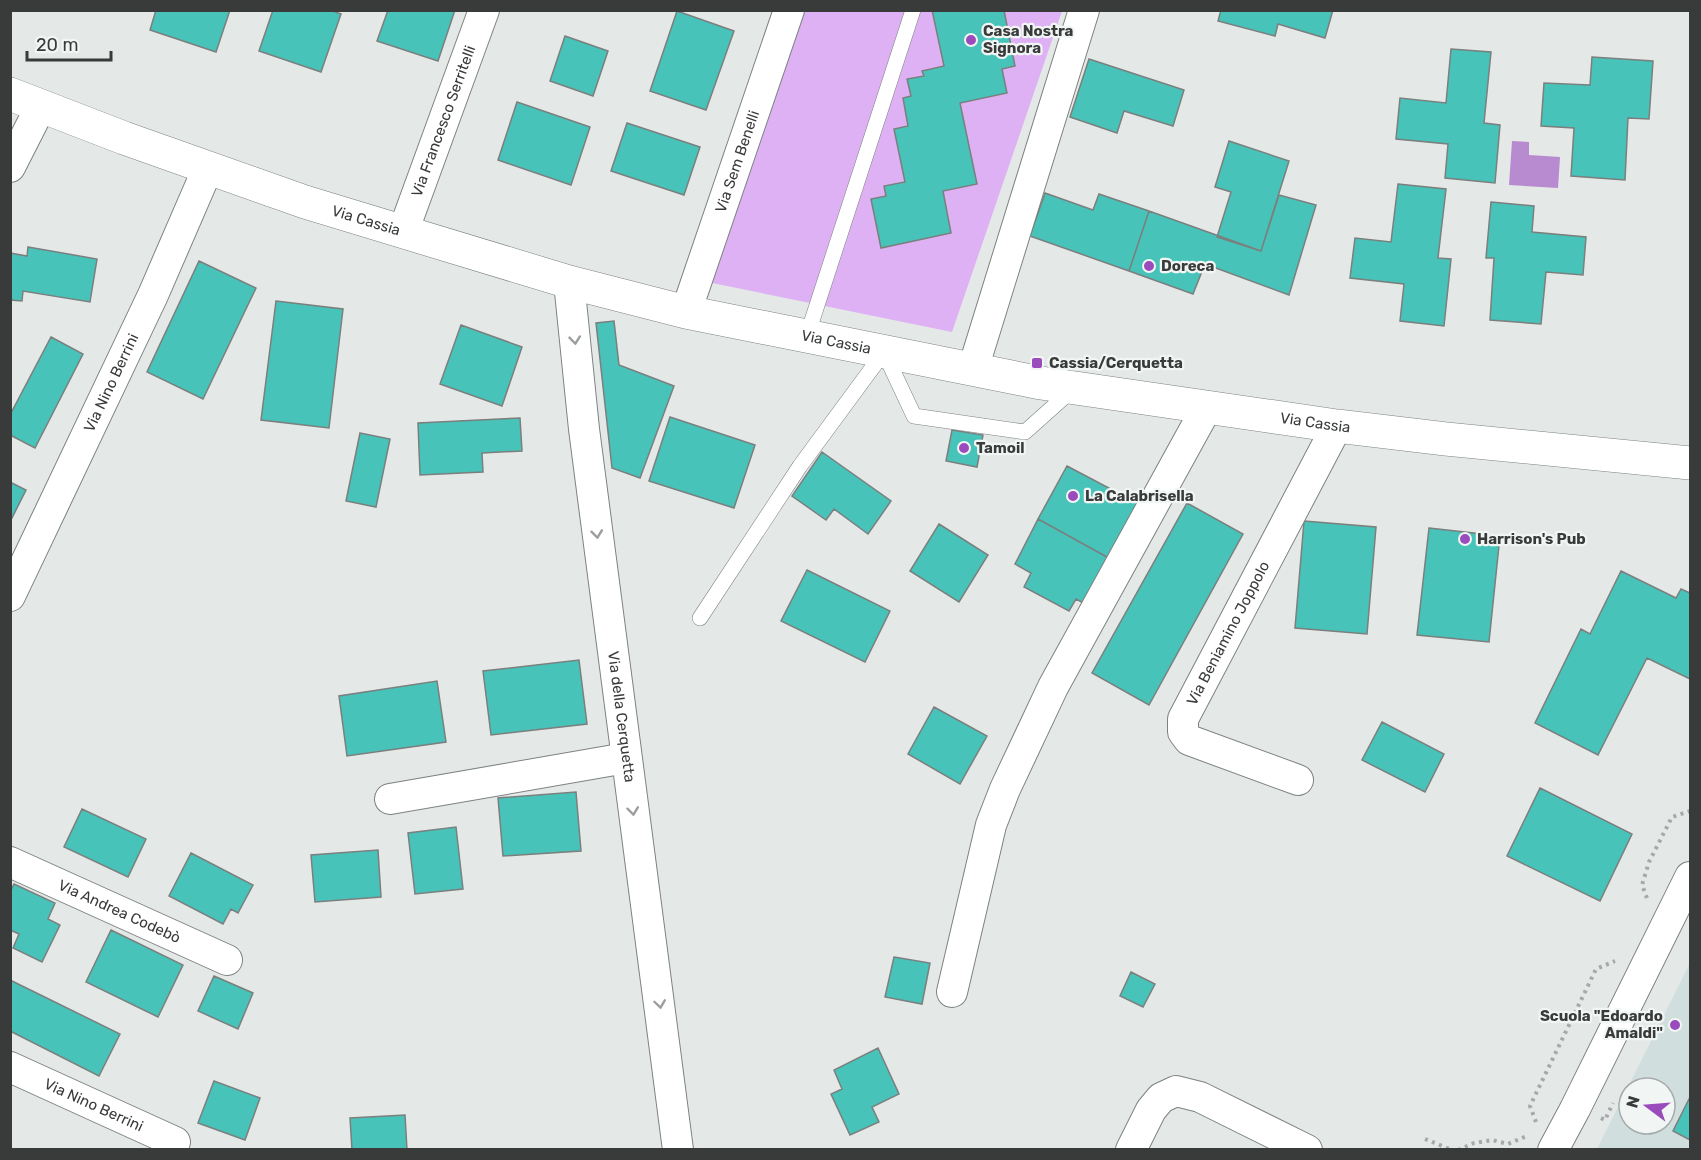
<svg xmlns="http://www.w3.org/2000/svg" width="1701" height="1160" viewBox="0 0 1701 1160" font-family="Rubik,sans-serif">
	<rect width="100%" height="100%" fill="#e4e9e8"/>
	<!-- built -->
	<path fill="#d0dedd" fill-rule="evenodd" d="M1690 963V1149H1597ZM1629 1088H1665V1124H1629Z"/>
	<!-- green -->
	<path fill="#deb1f4" d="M805 11H932L944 66 923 71 924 76 908 79 911 96 903 98 908 126 894 129 905 182 885 186 886 196 871 199 881 248 951 233 943 191 977 184 960 103 1007 93 1002 69 1015 65 1004 11H1062L952 332 712 283Z"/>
	<!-- water -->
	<path fill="#b88acf" d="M1512 141 1529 142V155L1560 157 1558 188 1509 185Z"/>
	<!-- building -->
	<path fill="#47c3b9" stroke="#7b7f7e" stroke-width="1.5" d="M156 10H230L216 52 150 30Z
		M273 10H330L341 14 321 72 259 51Z
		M388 10H455L438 61 377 41Z
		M932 10H1004L1015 66 1002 69 1007 93 960 103 977 184 943 191 951 233 881 248 871 199 886 196 884 186 905 182 894 129 908 126 903 98 911 96 907 79 924 76 922 71 944 66Z
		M1221 10H1333L1325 38 1278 24 1275 36 1218 21Z
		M677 11 734 31 706 110 650 91Z
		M565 36 608 51 593 96 550 81Z
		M1451 49 1491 52 1484 123 1500 125 1495 183 1445 178 1448 144 1396 139 1400 98 1446 103Z
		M1592 57 1653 61 1649 119 1628 118 1625 180 1571 176 1574 128 1541 126 1544 83 1590 85Z
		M1089 59 1184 90 1173 126 1124 111 1117 133 1070 117Z
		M517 102 590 127 571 185 498 160Z
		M627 123 700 147 684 195 611 171Z
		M1229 141 1289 161 1261 251 1217 237 1231 192 1215 187Z
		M1398 184 1446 189 1438 258 1451 259 1444 326 1400 321 1404 284 1350 278 1355 238 1391 242Z
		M1045 193 1093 210 1099 194 1149 211 1129 271 1030 236Z
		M1279 195 1316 205 1289 295 1205 264 1193 294 1129 271 1149 211 1261 251Z
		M1491 202 1534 206 1532 232 1586 237 1583 275 1546 272 1541 324 1490 320 1494 258H1486Z
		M28 247 97 259 90 302 23 291 22 301 10 300V253L27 256Z
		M199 261 256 288 203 399 147 372Z
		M276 301 343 309 329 428 261 420Z
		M614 321 619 365 674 386 640 478 612 468 596 323Z
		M461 325 522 347 502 406 440 384Z
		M51 337 83 354 35 448 10 435V415Z
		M670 417 755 445 734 508 649 481Z
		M520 418 522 451 482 453 483 472 420 475 418 423Z
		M952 430 983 435 977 467 946 461Z
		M360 433 390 439 376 507 346 501Z
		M822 452 891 501 868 534 834 509 826 520 792 496Z
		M1067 466 1145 507 1116 562 1038 519Z
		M10 482 26 490 10 522Z
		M1187 503 1243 534 1149 705 1092 673Z
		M1038 519 1116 562 1091 607 1076 599 1069 611 1024 587 1031 573 1015 564Z
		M1304 521 1376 527 1367 634 1295 628Z
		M939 524 988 555 959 602 910 571Z
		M1429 528 1500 536 1489 642 1417 635Z
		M807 570 890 611 865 662 781 621Z
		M1621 571 1676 598 1681 589 1690 593V679L1647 658 1598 755 1535 723 1581 629 1590 634Z
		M579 660 587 724 491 735 483 671Z
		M437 681 446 742 347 756 339 696Z
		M934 707 987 736 960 784 908 754Z
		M1382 722 1444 754 1425 792 1362 760Z
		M1540 788 1632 834 1600 901 1507 856Z
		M576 792 581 851 503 856 498 798Z
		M82 809 146 839 128 877 64 847Z
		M456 827 463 889 415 894 408 833Z
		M378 850 381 897 315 902 311 855Z
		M191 853 253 885 238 913 231 909 223 924 169 896Z
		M14 884 55 903 48 919 60 925 42 962 13 948 19 934 10 930V892Z
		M111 930 183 965 158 1017 86 982Z
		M894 957 930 963 922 1004 885 997Z
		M1131 972 1155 984 1143 1007 1120 996Z
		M214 976 253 993 238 1029 198 1011Z
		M10 980 120 1034 99 1076 10 1031Z
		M878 1048 899 1094 872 1107 879 1122 850 1135 831 1094 842 1089 834 1070Z
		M214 1081 260 1098 245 1140 198 1123Z
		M1690 1097V1140L1673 1131Z
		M405 1115 407 1150H352L350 1118Z"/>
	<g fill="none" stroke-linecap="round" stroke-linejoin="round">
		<!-- service casing -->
		<g stroke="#7d8281" stroke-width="16">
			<path id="service" d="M807 336 913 10
				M700 618 800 466 884 352 914 416 1025 432 1072 390"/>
		</g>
		<!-- minor casing -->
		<g stroke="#7d8281" stroke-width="32">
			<g id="minor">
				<path d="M10 167 41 106"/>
				<path id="s1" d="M403 232 484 10"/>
				<path id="s2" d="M569 282 584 429 678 1150"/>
				<path id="s3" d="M686 312 789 10"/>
				<path d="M973 369 1084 10"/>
				<path id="s4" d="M10 596 153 295 208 168"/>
				<path id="s5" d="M1298 780 1189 740 1183 732V719L1337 426"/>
				<path d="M390 799 626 758"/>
				<path id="s6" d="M10 862 227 960"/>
				<path d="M952 992 991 825 1005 789 1053 687 1207 407"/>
				<path id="s7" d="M10 1067 175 1142"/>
				<path d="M1131 1150 1151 1110 1161 1098 1176 1091 1200 1097 1307 1150"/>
				<path d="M1553 1150 1575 1109 1690 877"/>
			</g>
		</g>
		<!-- primary casing -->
		<g stroke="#7d8281" stroke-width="34">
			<g id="primary">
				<path id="s8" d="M10 94 124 138 305 202 569 282 686 312 1041 383 1337 426 1446 439 1690 463"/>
			</g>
		</g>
		<!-- path -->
		<path stroke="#a5a9a9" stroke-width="4" stroke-dasharray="3 4.5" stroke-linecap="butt" d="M1647 898 1642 885 1649 862 1672 817 1690 811
			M1601 1118 1605 1120 1613 1103
			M1536 1122 1530 1106 1596 969 1615 961
			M1425 1139 1452 1150
			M1458 1150 1474 1143 1492 1140 1508 1144 1529 1135"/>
		<!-- service -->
		<use href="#service" stroke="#fff" stroke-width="15"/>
		<!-- minor -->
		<use href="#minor" stroke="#fff" stroke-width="30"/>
		<!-- primary -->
		<use href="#primary" stroke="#fff" stroke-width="33"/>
	</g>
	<!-- one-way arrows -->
	<defs><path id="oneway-chevron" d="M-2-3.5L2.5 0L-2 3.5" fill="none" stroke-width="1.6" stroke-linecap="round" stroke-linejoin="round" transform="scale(1.5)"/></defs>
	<g stroke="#9c9d9d">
		<use href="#oneway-chevron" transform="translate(575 340) rotate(84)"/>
		<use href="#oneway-chevron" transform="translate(597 534) rotate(83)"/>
		<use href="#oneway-chevron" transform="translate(633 811) rotate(83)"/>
		<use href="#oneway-chevron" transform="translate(660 1004) rotate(82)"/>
	</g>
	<!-- markers -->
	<g fill="#9a4cbc" stroke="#f1f6f5" stroke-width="2">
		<circle cx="971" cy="40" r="6"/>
		<circle cx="1149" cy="266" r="6"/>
		<rect x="1031" y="357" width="12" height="12" rx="3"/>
		<circle cx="964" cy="448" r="6"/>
		<circle cx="1073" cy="496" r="6"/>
		<circle cx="1465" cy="539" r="6"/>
		<circle cx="1675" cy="1025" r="6"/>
	</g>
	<g text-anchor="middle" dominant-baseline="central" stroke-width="4.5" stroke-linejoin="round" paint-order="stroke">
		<!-- poi labels -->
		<g font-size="15" font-weight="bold" fill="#393b3b" stroke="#f1f6f5" text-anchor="start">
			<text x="983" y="31">Casa Nostra<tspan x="983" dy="17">Signora</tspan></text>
			<text x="1161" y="266">Doreca</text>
			<text x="1049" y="363">Cassia/Cerquetta</text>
			<text x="976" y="448">Tamoil</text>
			<text x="1085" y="496">La Calabrisella</text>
			<text x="1477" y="539">Harrison's Pub</text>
			<text x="1663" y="1016" text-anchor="end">Scuola "Edoardo<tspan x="1663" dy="17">Amaldi"</tspan></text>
		</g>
		<!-- street labels -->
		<g font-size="15" fill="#393b3b" stroke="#f1f6f5">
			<text stroke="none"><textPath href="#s1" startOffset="118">Via Francesco Serritelli</textPath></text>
			<text stroke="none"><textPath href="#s3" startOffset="159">Via Sem Benelli</textPath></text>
			<text stroke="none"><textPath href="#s8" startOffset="378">Via Cassia</textPath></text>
			<text stroke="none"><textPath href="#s8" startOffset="864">Via Cassia</textPath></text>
			<text stroke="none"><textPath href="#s4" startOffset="236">Via Nino Berrini</textPath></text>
			<text stroke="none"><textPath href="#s8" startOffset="1350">Via Cassia</textPath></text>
			<text stroke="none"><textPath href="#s5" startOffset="236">Via Beniamino Joppolo</textPath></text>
			<text stroke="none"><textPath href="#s2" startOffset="438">Via della Cerquetta</textPath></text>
			<text stroke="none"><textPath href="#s6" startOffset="120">Via Andrea Codebò</textPath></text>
			<text stroke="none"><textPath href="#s7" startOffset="92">Via Nino Berrini</textPath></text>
		</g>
	</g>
	<!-- border -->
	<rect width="1701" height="1160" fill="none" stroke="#393b3b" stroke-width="24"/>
	<!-- north arrow -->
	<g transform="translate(1647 1106) rotate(286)"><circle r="28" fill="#f1f6f5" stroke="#a7abab" stroke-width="1.5"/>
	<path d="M0-4.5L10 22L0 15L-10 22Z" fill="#9a4cbc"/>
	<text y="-9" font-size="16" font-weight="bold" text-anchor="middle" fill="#393b3b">N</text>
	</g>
	<!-- scale -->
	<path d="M27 51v9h84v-9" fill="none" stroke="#393b3b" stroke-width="3"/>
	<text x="36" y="51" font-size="18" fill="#393b3b" stroke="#f1f6f5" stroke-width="4.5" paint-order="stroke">20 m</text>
</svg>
